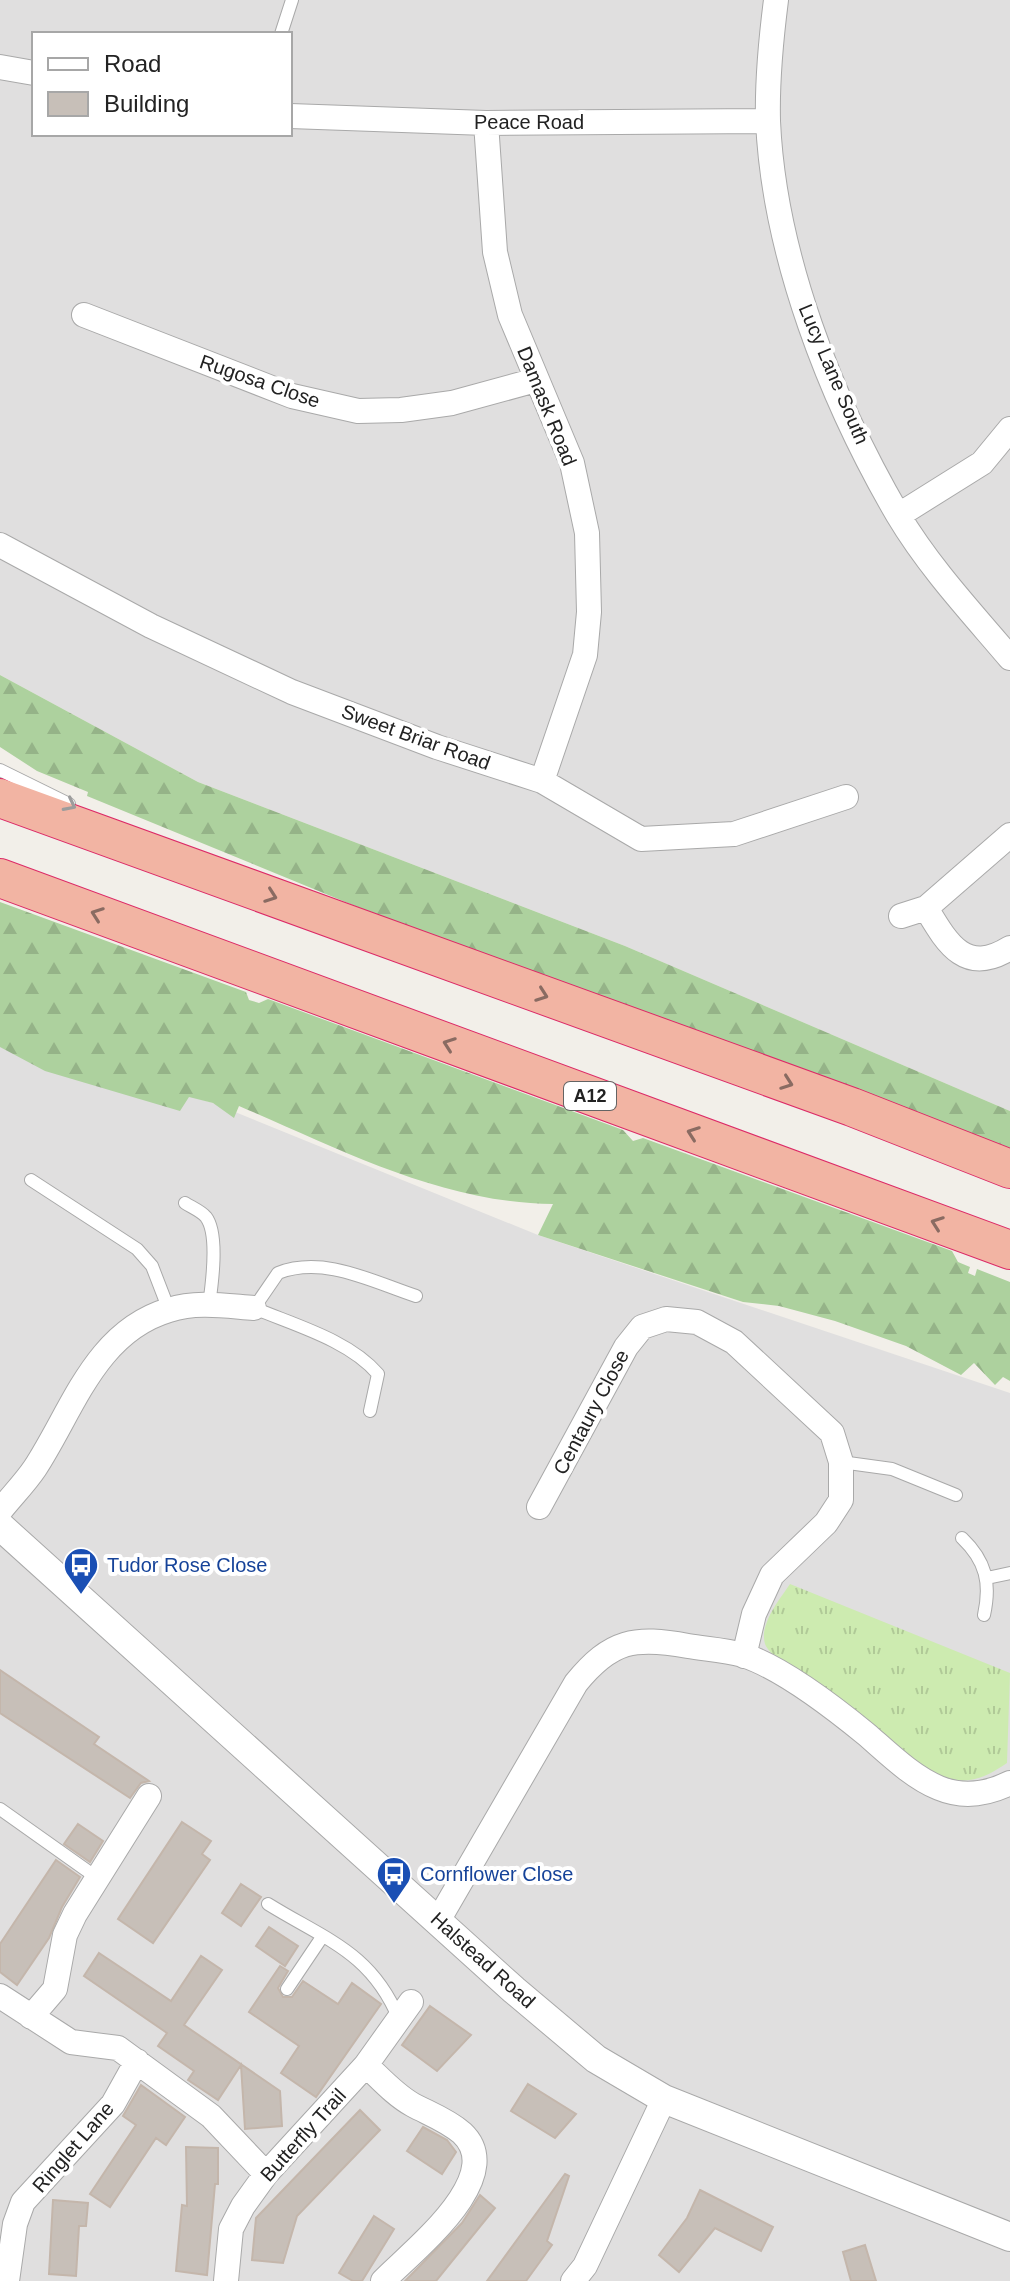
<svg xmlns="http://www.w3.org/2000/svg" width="1010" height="2281" viewBox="0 0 1010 2281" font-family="Arial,sans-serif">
	<defs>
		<pattern id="grass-tufts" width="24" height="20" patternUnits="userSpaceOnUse" patternTransform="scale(2)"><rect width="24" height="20" fill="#cdebb0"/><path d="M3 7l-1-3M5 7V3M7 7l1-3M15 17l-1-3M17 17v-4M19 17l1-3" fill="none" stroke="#b0c997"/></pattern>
		<pattern id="forest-firs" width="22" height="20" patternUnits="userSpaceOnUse" patternTransform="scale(2)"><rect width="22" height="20" fill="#add19e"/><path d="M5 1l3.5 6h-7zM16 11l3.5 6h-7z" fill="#95b388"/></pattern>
	</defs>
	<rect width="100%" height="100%" fill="#f2efe9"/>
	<!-- residential -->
	<path fill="#e0dfdf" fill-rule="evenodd" d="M0 0H1010V1111L625 946 198 782 0 675ZM34 34H290V134H34Z
		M0 1041 213 1103 538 1235 1010 1393V2281H0Z"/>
	<!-- grass -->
	<path fill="url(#grass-tufts)" d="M790 1584 1010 1673 1007 1763C988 1776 969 1786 945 1777 901 1762 848 1705 808 1676 796 1667 771 1659 765 1644 759 1624 780 1599 790 1584Z"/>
	<!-- forest -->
	<path fill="url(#forest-firs)" d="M0 675 198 782 625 946 1010 1111V1149L433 938 87 796 88 792 37 771 0 747Z
		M0 902 246 992 249 1000 259 1003 268 999 623 1130 633 1141 643 1138 952 1251 958 1262 970 1267 968 1273 975 1276 977 1269 1010 1282V1381L1003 1377 995 1385 974 1363 961 1375 906 1346 835 1321 779 1306 743 1302 538 1235 553 1204C441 1203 340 1149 239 1106L234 1118 213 1103 189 1097 180 1111 45 1071 0 1047Z"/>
	<!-- building -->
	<path fill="#c7bfb8" stroke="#c4b6ab" stroke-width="2" d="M0 1670 99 1737 94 1744 149 1781 141 1783 130 1798 0 1713Z
		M182 1822 211 1841 202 1854 210 1860 153 1943 118 1919Z
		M78 1824 103 1841 90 1862 64 1844Z
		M56 1860 80 1877 62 1907 49 1938 17 1985 0 1972V1944Z
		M241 1884 261 1897 241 1926 222 1913Z
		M269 1927 298 1946 285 1966 256 1946Z
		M99 1953 171 2001 201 1956 222 1970 184 2025 280 2091 282 2126 245 2129 241 2065 218 2100 188 2080 194 2071 158 2046 167 2033 84 1976Z
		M280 1966 288 1971 278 1988 283 1997H292L303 1981 338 2004 352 1983 381 2004 316 2097 281 2073 299 2046 249 2012Z
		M430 2006 471 2035 437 2071 402 2045Z
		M528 2084 576 2114 555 2138 511 2111Z
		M141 2085 185 2117 166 2145 156 2138 110 2207 90 2194 136 2125 123 2116Z
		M360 2110 380 2130 297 2216 283 2263 252 2260 256 2218Z
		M423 2127 447 2140 456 2152 442 2174 407 2151Z
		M186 2147 218 2148V2184H215L207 2275 176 2271 182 2205 187 2206Z
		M565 2174 569 2176 547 2241 552 2245 526 2281H487Z
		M700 2190 773 2227 761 2251 715 2228 679 2272 659 2255 687 2218Z
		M480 2195 495 2208 436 2281H405L462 2223Z
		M53 2200 88 2203 86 2226H79L76 2276 49 2274Z
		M374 2216 394 2229 362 2281H353L339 2273Z
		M865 2245 876 2281H851L843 2252Z"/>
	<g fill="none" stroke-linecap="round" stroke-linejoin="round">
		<!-- service casing -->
		<g stroke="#a9a9a9" stroke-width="14">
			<path id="service" d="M281 34 292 0
				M0 770 69 804
				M31 1180 137 1249 152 1266 169 1310
				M185 1203C191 1207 201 1211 206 1217 219 1234 212 1284 209 1305
				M370 1411 378 1374C349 1340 294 1325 254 1308L278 1273C324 1255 373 1282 416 1296
				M841 1462 892 1469 956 1495
				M962 1538C986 1561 991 1583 984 1615
				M987 1578 1010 1573
				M0 1809 96 1877
				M268 1904C326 1940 371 1952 399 2019
				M287 1989 322 1937"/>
		</g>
		<!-- minor casing -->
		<g stroke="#a9a9a9" stroke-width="26">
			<path id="minor" d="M776 0C771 39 767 81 768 121 774 255 831 400 898 515 929 567 971 612 1010 658
				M0 67 34 73
				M290 116 486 123 768 121
				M486 123 495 252 510 315 572 463 587 533 589 612 585 655 542 781
				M84 315 292 396 358 411 401 410 452 403 536 380
				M899 515 982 463 1010 429
				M0 545 151 626 292 692 437 747 542 781 641 839 734 834 846 797
				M1010 835 926 908C947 943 965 976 1010 948
				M901 916 926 908
				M539 1507 626 1347 642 1327 666 1319 697 1322 734 1342 832 1433 841 1462V1500L826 1523 772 1575 754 1614 744 1656
				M0 1511C11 1497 25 1483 35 1468 73 1410 95 1332 169 1310 197 1301 226 1306 254 1308
				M439 1919 576 1683C611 1640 635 1636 688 1646 706 1649 725 1650 743 1655 783 1668 833 1707 866 1734 888 1753 912 1777 939 1788 963 1798 988 1794 1010 1783
				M0 1996 71 2042 118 2048 211 2116 266 2174
				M31 2017 55 1989 65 1935 75 1914 149 1796
				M366 2065C381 2079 395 2095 413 2105 430 2114 447 2120 462 2133 509 2177 411 2252 383 2281
				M7 2281 15 2224 23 2202 113 2104 137 2061
				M226 2281 231 2229 243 2206 266 2174 366 2065 411 2002
				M573 2281 585 2266 664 2099"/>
		</g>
		<!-- tertiary casing -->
		<g stroke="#a9a9a9" stroke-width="30">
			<path id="tertiary" d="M0 1526 514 1990 596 2059 664 2099 1010 2237"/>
		</g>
		<!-- trunk casing -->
		<g stroke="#dc2a67" stroke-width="40">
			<path id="trunk" d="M0 798 852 1107 1010 1169
				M0 878 1010 1250"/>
		</g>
		<!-- service -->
		<use href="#service" stroke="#fff" stroke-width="12"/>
		<!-- minor -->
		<use href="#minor" stroke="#fff" stroke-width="24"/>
		<!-- tertiary -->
		<use href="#tertiary" stroke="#fff" stroke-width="28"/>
		<!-- trunk -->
		<use href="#trunk" stroke="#f2b4a3" stroke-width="38"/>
	</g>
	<!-- one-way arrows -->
	<defs><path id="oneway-chevron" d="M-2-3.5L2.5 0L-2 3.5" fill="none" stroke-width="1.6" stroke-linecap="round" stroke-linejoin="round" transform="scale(2)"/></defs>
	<use stroke="#9c9c9c" href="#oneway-chevron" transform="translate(70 805) rotate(27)"/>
	<g stroke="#8a6b62">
		<use href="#oneway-chevron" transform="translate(271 896) rotate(20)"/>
		<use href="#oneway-chevron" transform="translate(97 914) rotate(-160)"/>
		<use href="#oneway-chevron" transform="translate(542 995) rotate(20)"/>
		<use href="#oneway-chevron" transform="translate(449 1044) rotate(-160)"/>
		<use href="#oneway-chevron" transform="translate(787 1083) rotate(20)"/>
		<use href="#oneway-chevron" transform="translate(693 1133) rotate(-160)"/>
		<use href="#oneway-chevron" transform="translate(937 1223) rotate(-160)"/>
	</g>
	<!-- icons -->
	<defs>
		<g id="bus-pin" transform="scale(1.8)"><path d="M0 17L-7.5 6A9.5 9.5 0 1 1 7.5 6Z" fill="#1a4fb4" stroke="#fff"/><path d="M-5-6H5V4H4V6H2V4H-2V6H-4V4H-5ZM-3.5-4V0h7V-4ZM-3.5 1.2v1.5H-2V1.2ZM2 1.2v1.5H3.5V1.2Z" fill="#fff"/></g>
	</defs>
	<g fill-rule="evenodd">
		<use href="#bus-pin" x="81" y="1565"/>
		<use href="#bus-pin" x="394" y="1874"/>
	</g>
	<g text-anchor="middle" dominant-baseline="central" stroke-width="8" stroke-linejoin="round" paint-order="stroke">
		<!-- shield labels -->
		<rect fill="#fff" stroke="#646464" stroke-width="2" x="564" y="1082" width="52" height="28" rx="6"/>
		<g font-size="18" font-weight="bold" fill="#222">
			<text x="590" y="1096">A12</text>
		</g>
		<!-- street labels -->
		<g font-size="20" fill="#222" stroke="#fff">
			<text x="529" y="122">Peace Road</text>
			<text transform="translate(834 374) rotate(67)">Lucy Lane South</text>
			<text transform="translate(260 381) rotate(19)">Rugosa Close</text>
			<text transform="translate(547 406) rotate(68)">Damask Road</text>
			<text transform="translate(416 737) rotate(20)">Sweet Briar Road</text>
			<text transform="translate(591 1412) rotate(-62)">Centaury Close</text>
			<text transform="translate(483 1960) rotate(42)">Halstead Road</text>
			<text transform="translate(303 2135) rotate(-48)">Butterfly Trail</text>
			<text transform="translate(73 2147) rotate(-49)">Ringlet Lane</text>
		</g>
		<!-- transit labels -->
		<g font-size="20" fill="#164399" stroke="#fff" text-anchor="start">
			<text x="107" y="1565">Tudor Rose Close</text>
			<text x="420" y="1874">Cornflower Close</text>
		</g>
	</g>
	<!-- legend -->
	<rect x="32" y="32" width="260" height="104" fill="#ffffff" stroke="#a7a7a7" stroke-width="2"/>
	<rect x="48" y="58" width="40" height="12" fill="#ffffff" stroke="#a7a7a7" stroke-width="2"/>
	<text x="104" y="72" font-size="24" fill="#222222">Road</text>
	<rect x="48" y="92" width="40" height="24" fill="#c7bfb8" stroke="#a7a7a7" stroke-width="2"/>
	<text x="104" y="112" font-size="24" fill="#222222">Building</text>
</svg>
